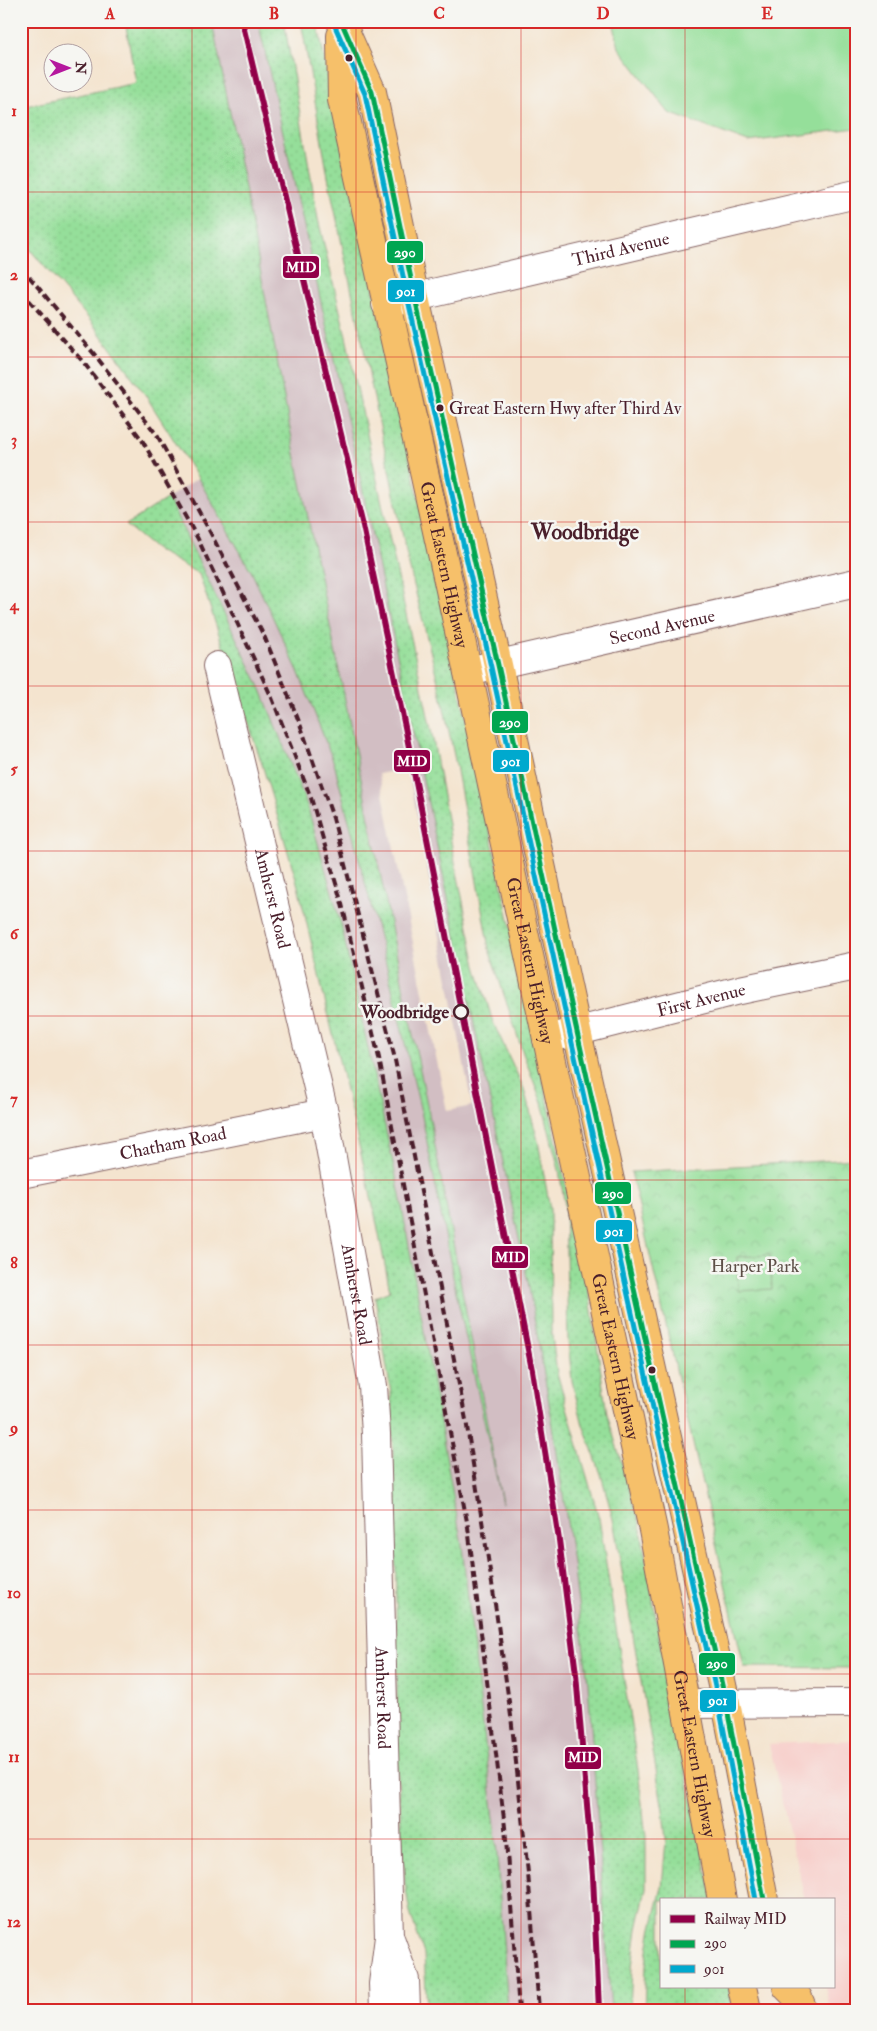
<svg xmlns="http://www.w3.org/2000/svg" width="877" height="2031" viewBox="0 0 877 2031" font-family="'IM FELL Double Pica',serif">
	<defs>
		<pattern id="grass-dots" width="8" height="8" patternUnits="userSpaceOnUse" patternTransform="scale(1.25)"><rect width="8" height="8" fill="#95df9a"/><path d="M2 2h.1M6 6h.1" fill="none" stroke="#82bf85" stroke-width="1.8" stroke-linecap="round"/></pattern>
		<pattern id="park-crowns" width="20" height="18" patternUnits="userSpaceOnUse" patternTransform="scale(1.25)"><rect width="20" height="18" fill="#95df9a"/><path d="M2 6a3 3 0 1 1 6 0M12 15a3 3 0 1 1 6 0" fill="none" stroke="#82bf85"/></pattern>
	</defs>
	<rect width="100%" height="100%" fill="#f6f6f2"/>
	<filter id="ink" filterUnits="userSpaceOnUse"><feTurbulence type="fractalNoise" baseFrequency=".02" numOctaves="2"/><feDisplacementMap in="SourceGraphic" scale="10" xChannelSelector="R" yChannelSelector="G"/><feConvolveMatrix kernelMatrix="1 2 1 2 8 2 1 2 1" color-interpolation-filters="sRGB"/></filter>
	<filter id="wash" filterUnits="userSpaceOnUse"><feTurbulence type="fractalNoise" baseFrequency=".0096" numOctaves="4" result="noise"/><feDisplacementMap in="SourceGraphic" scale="20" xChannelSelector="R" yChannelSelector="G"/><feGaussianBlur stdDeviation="1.12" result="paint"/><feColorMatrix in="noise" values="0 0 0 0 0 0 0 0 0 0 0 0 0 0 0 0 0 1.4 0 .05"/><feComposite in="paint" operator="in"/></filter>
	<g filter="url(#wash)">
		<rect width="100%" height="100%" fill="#f4e4cf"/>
		<!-- built -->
		<path fill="#f7d0cc" d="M856 1740V2010H830L825 1987H833V1900H805L769 1744Z"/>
		<!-- industrial -->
		<path fill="#d2bec3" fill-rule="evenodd" d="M212 21H258L359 472 528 1282 553 1426 573 1563 588 1683 611 2010H508L495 1827 462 1545 400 1195 341 924 307 805 260 687 168 498 198 478 251 571 298 671 334 763 387 967 422 1116 456 1292 496 1472 429 1114 289 424 244 183ZM408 768 472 1106 447 1111 379 774Z"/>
		<!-- grass -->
		<path fill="url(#grass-dots)" stroke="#707f62" d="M125 21H212L244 183 289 424 429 1114 502 1503 456 1292 422 1116 387 967 334 763 298 671 251 571 198 478 144 393 89 319 21 239V107L136 83Z
			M258 21H284L318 219 345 332 433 739 452 847 476 966 493 1022 524 1089 538 1141 550 1209 551 1329 557 1373 599 1518 638 1770 646 1837V1889L637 1929 632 1967 630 2010H611L588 1683 573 1563 553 1426 528 1282 359 472Z
			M301 21H317L330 86 590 1297 607 1414 640 1524 670 1700 713 1900H661V1987H729L731 2010H644L646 1964 651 1932 662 1887 666 1840 663 1810 613 1519 601 1474 583 1425 572 1381 568 1341 565 1206 559 1170 542 1103 524 1056 489 949 456 765 441 694 408 561 328 177Z
			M168 498 260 687 307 805 341 924 400 1195 462 1546 495 1827 508 2010H427L424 1954 410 1913 405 1884 398 1779 395 1517 391 1392 375 1297 390 1291 373 1205 298 886 262 764 199 574 155 549 126 525Z"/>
		<!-- park -->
		<path fill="url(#park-crowns)" stroke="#707f62" d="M856 1159V1668L744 1667 631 1172Z"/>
		<!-- garden -->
		<path fill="#95df9a" stroke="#707f62" d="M613 21H856V128L748 142 669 113 619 48Z
			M770 1255 772 1289 738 1291 737 1257Z"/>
	</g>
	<g filter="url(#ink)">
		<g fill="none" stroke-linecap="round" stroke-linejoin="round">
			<!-- minor casing -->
			<g stroke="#866464" stroke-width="30">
				<g id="minor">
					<path id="s1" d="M386 304 856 194"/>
					<path id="s2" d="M217 666 324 1113 373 1386 376 1434 389 1937 383 1984 384 2010"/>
					<path id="s3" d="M468 671 856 583"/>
					<path id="s4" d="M547 1039 740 990 856 966"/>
					<path id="s5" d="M21 1174 324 1113"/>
					<path d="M685 1704 856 1703"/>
					<path d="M391 1941 405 1980 406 2010"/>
				</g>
			</g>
			<!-- highway casing -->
			<g stroke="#866464" stroke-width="30">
				<g id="highway">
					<path d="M341 22 372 92 415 298 498 665 577 1032 726 1703 764 1900"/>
					<path id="s6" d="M341 36 342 100 456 617 653 1530 722 1900"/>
					<path d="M742 1987 747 2010"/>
					<path d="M787 1987 798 1998 803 2010"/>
				</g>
			</g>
			<!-- minor -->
			<use href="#minor" stroke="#fff" stroke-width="28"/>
			<!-- highway -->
			<use href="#highway" stroke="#f6c06b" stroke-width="28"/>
			<!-- rail -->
			<path stroke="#4a1f2b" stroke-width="4" stroke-dasharray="8 4" stroke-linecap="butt" d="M21 267 95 355 157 435 209 530 265 638 300 724 333 818 394 1055 466 1420 493 1590 511 1716 528 1873 539 2010
				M21 291 84 363 142 440 198 539 272 698 311 798 342 904 379 1058 468 1527 505 1827 519 2010"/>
			<!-- bus-1 casing -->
			<g stroke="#f6f6f2" stroke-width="9">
				<path id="bus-1" d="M341 21 372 92 415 298 498 665 577 1032 726 1703 764 1900"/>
			</g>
			<!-- bus-2 casing -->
			<g stroke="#f6f6f2" stroke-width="9">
				<path id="bus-2" d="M334 24 365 94 408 300 491 667 570 1034 719 1705 756 1900"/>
			</g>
			<!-- bus-1 -->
			<use href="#bus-1" stroke="#00a651" stroke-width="5"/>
			<!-- bus-2 -->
			<use href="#bus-2" stroke="#00a9ce" stroke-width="5"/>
			<!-- rail-1 casing -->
			<g stroke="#f6f6f2" stroke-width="10">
				<path id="rail-1" d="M242 21 363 526 405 727 532 1370 559 1540 576 1674 593 1876 599 2010"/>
			</g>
			<!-- rail-1 -->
			<use href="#rail-1" stroke="#910048" stroke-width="6"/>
		</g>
	</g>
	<!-- grid -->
	<path fill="none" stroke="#d62828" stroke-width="1" stroke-opacity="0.55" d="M192 21V2010M356 21V2010M521 21V2010M685 21V1900M21 192H856M21 357H856M21 522H856M21 686H856M21 851H856M21 1016H856M21 1180H856M21 1345H856M21 1510H856M21 1674H856M21 1839H856M685 1987V2010"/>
	<!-- markers -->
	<g fill="#4a1f2b" stroke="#f6f6f2" stroke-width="2">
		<circle cx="349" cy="58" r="4.5"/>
		<circle cx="440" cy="408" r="4.5"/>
		<circle cx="652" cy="1370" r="4.5"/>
	</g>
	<circle fill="#f6f6f2" stroke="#4a1f2b" stroke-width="2.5" cx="461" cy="1012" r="7"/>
	<g text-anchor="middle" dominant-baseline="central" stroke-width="5" stroke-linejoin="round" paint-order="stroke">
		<!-- bus labels -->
		<g font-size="17" fill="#4a1f2b" stroke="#f6f6f2" text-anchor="start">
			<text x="449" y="408">Great Eastern Hwy after Third Av</text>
		</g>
		<!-- street labels -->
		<g font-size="18" fill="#4a1f2b" stroke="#f6f6f2">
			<text stroke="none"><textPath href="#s1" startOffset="241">Third Avenue</textPath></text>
			<text stroke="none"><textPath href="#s6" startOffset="540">Great Eastern Highway</textPath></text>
			<text stroke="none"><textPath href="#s3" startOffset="199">Second Avenue</textPath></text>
			<text stroke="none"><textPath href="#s2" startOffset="239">Amherst Road</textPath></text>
			<text stroke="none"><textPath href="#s6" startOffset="945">Great Eastern Highway</textPath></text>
			<text stroke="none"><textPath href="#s4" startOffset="159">First Avenue</textPath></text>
			<text stroke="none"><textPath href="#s5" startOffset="155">Chatham Road</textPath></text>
			<text stroke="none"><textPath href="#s2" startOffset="644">Amherst Road</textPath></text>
			<text stroke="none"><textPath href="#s6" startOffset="1350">Great Eastern Highway</textPath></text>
			<text stroke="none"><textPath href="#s2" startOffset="1049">Amherst Road</textPath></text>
			<text stroke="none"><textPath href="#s6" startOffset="1755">Great Eastern Highway</textPath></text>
		</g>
		<!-- stop labels -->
		<g font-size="18" font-weight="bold" fill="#4a1f2b" stroke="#f6f6f2" text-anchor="end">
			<text x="449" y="1012">Woodbridge</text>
		</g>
		<!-- park labels -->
		<g font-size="18" fill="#5d4f47" stroke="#f6f6f2">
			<text x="755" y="1266">Harper Park</text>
		</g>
		<!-- district labels -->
		<g font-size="22" font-weight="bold" fill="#4a1f2b" stroke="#f6f6f2">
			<text x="585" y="532">Woodbridge</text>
		</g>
	</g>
	<g stroke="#f6f6f2" stroke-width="2">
		<rect x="386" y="240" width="38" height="24" rx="5" fill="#00a651"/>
		<rect x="282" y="255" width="38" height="24" rx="5" fill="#910048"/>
		<rect x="387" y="279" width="38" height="24" rx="5" fill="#00a9ce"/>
		<rect x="491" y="710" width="38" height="24" rx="5" fill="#00a651"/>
		<rect x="393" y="749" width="38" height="24" rx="5" fill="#910048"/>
		<rect x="492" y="749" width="38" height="24" rx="5" fill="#00a9ce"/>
		<rect x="594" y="1181" width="38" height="24" rx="5" fill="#00a651"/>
		<rect x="595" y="1219" width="38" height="24" rx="5" fill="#00a9ce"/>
		<rect x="491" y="1245" width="38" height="24" rx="5" fill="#910048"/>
		<rect x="698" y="1652" width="38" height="24" rx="5" fill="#00a651"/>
		<rect x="699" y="1689" width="38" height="24" rx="5" fill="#00a9ce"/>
		<rect x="564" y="1746" width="38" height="24" rx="5" fill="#910048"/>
	</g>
	<g font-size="14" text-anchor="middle" font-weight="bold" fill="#fff">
		<text x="405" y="257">290</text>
		<text x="301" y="272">MID</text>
		<text x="406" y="296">901</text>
		<text x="510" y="727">290</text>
		<text x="412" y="766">MID</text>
		<text x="511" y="766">901</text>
		<text x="613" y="1198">290</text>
		<text x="614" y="1236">901</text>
		<text x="510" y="1262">MID</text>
		<text x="717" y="1668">290</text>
		<text x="718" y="1705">901</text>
		<text x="583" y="1762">MID</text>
	</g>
	<!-- margin -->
	<rect width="877" height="2031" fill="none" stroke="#f6f6f2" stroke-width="55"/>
	<!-- legend -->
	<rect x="660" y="1898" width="175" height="90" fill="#f6f6f2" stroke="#b1a0a2"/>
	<rect x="670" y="1915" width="25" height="8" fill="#910048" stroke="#b1a0a2"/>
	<text x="704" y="1924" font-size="15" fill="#4a1f2b">Railway MID</text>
	<rect x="670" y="1940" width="25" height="8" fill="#00a651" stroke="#b1a0a2"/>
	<text x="704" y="1948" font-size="15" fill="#4a1f2b">290</text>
	<rect x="670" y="1965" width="25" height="8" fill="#00a9ce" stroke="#b1a0a2"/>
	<text x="704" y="1974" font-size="15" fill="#4a1f2b">901</text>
	<!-- north arrow -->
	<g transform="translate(68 68) rotate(90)"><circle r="24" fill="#f6f6f2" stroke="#b1a0a2"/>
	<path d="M0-4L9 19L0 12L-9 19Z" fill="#b5179e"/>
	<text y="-8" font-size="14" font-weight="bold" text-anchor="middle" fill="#4a1f2b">N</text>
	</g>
	<rect x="28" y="28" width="822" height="1976" fill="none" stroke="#d62828" stroke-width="2"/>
	<g font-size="16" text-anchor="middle" font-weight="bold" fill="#d62828">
		<text x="110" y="19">A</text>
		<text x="274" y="19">B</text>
		<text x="439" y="19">C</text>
		<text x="603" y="19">D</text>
		<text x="767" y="19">E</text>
		<text x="14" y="116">1</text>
		<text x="14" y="280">2</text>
		<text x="14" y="445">3</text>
		<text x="14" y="610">4</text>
		<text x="14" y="774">5</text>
		<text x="14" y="939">6</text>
		<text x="14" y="1104">7</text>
		<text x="14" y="1268">8</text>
		<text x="14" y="1433">9</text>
		<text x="14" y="1598">10</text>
		<text x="14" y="1762">11</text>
		<text x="14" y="1927">12</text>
	</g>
</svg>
